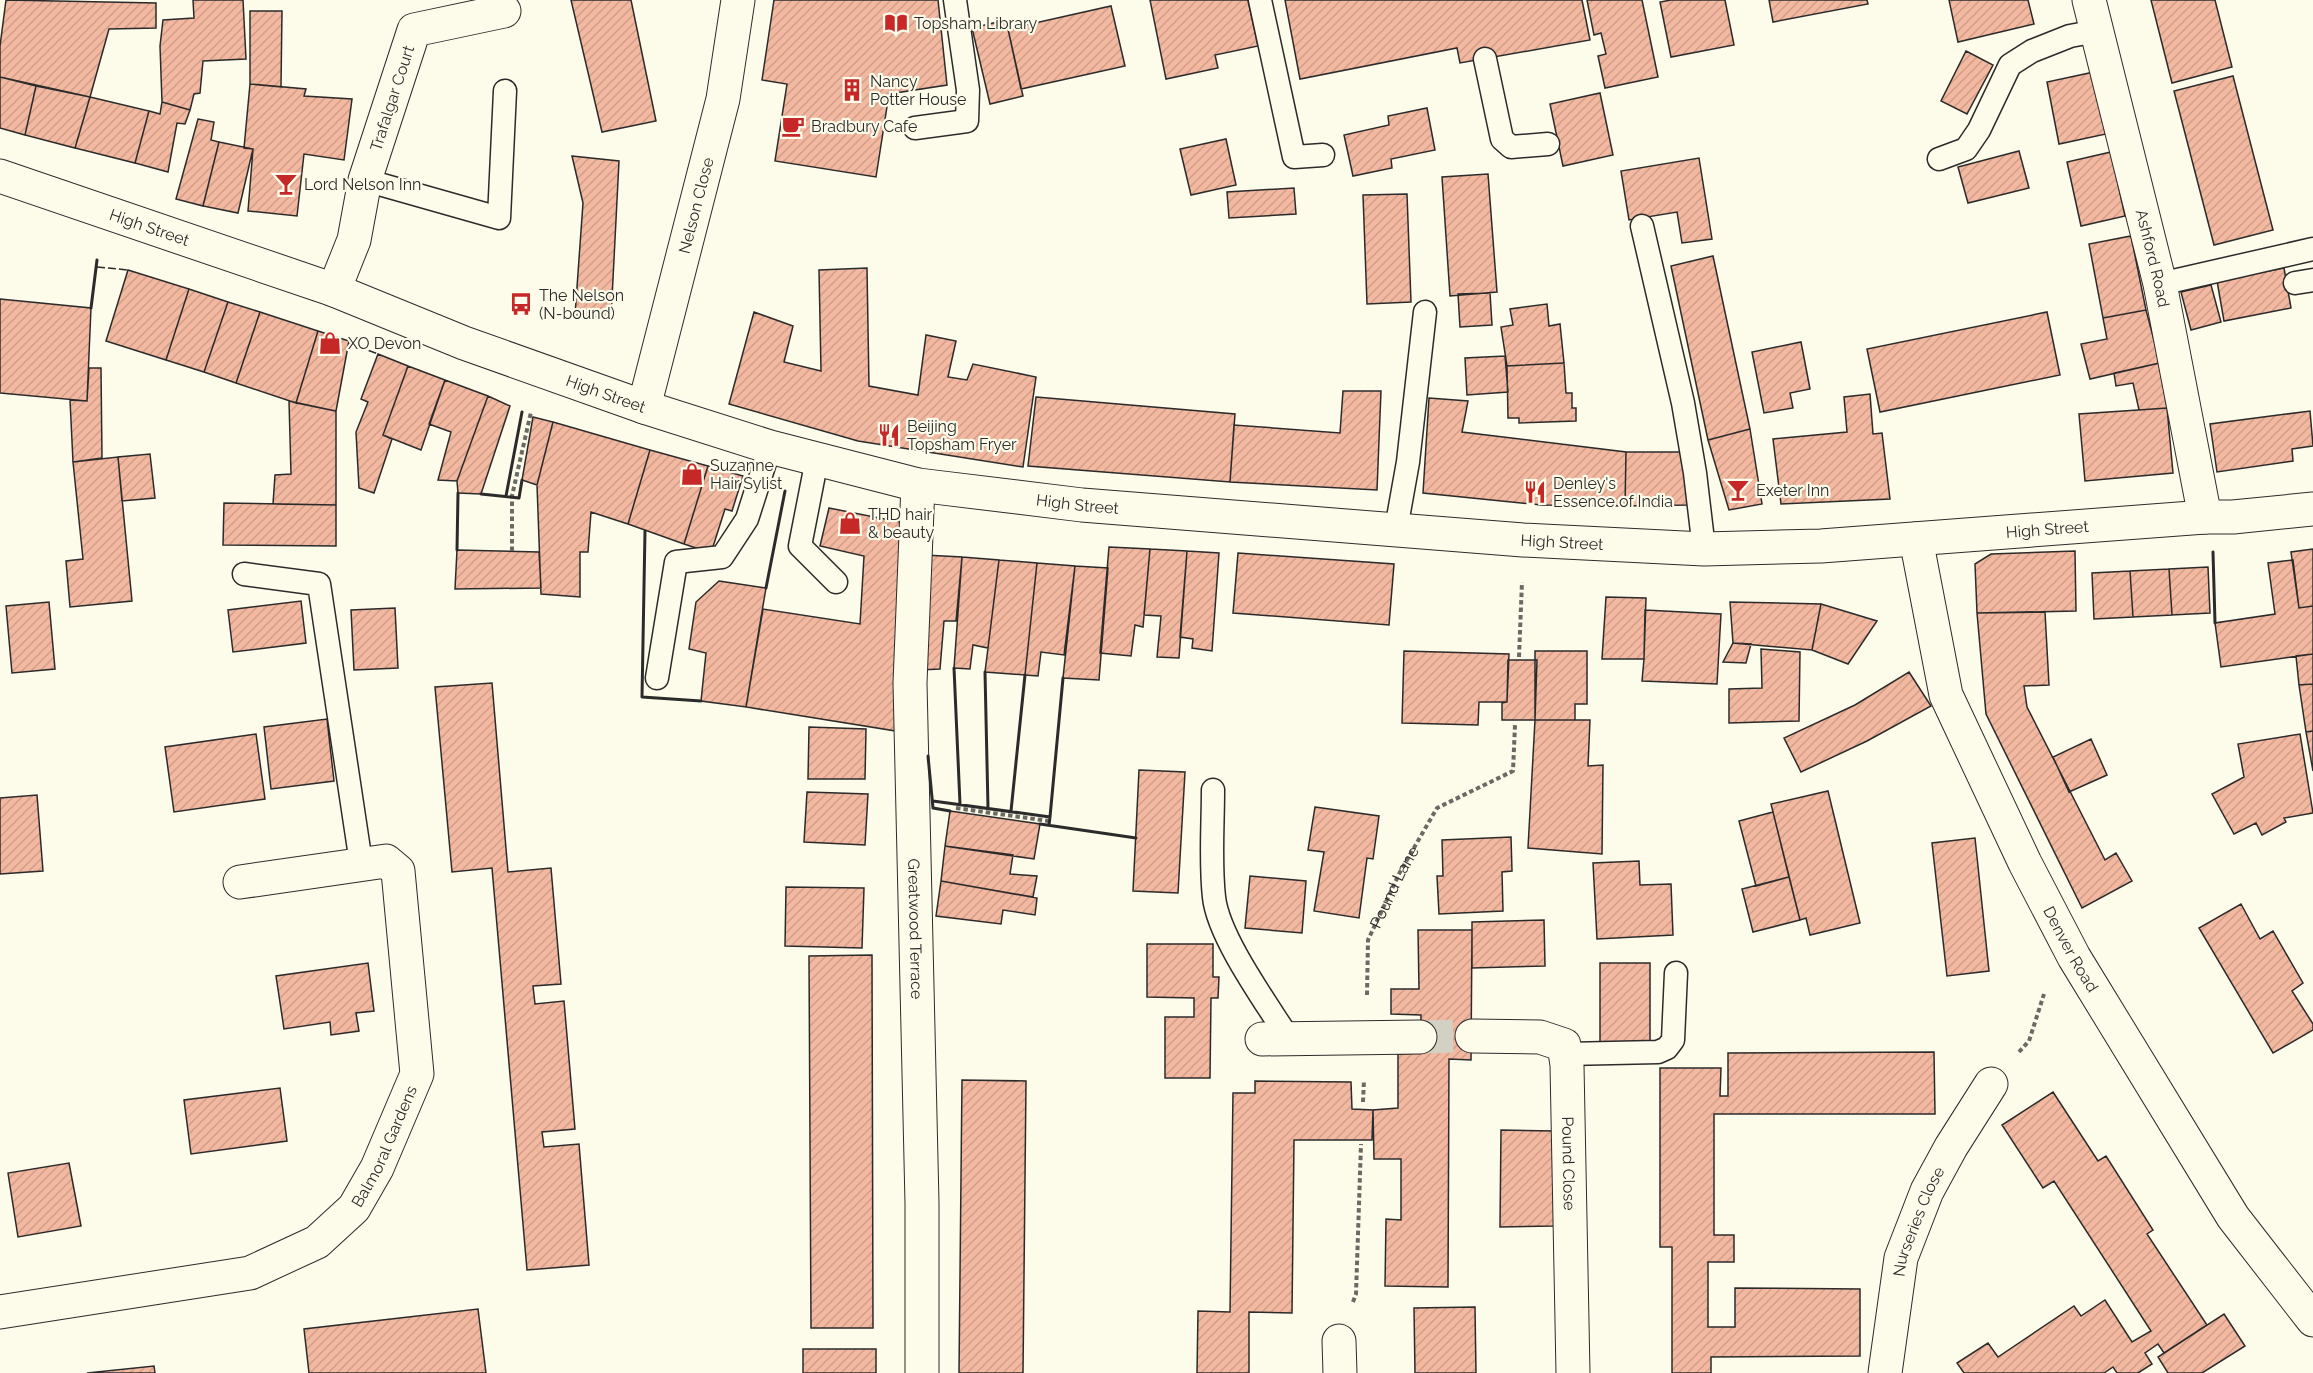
<svg xmlns="http://www.w3.org/2000/svg" width="2313" height="1373" viewBox="0 0 2313 1373" font-family="Raleway,sans-serif">
	<defs>
		<pattern id="building-hatch" width="6" height="6" patternUnits="userSpaceOnUse" patternTransform="scale(1.5)"><rect width="6" height="6" fill="#f2b8a0"/><path d="M-1 1l2-2M0 6l6-6M5 7l2-2" fill="none" stroke="#d09e8a"/></pattern>
	</defs>
	<rect width="100%" height="100%" fill="#fdfbea"/>
	<!-- building -->
	<path fill="url(#building-hatch)" stroke="#2b2b2b" stroke-width="1.5" d="M6 0 156 3V28L109 29 90 97 0 77V46Z
		M193 0H243L246 59 203 61 200 93 194 94 190 110 162 102 160 46 163 20 194 18Z
		M571 0H631L656 121 602 132Z
		M774 0H938L947 85 889 94 876 177 775 161 787 84 762 80Z
		M1150 0H1248L1258 46 1215 55 1218 68 1166 79Z
		M1285 0H1582L1590 40 1460 63 1457 48 1300 79Z
		M1587 0H1642L1658 77 1605 88 1598 56 1606 54 1601 33 1594 35Z
		M1671 0H1725L1734 45 1671 57 1660 2Z
		M1769 0H1867L1868 4 1773 22Z
		M1949 0H2028L2034 24 1958 42Z
		M2151 0H2215L2232 67 2172 83Z
		M1111 6 1125 66 1021 89 1008 29Z
		M250 11H282L281 87 250 84Z
		M1006 20 1023 96 990 104 972 28Z
		M1966 51 1993 65 1967 114 1941 101Z
		M2094 72 2106 134 2059 144 2047 82Z
		M2233 76 2273 230 2214 245 2174 91Z
		M0 77 36 86 25 135 0 128Z
		M250 84 306 89 304 96 352 99 344 160 304 154 297 216 248 211 253 149 244 148Z
		M36 86 90 97 75 148 25 135Z
		M1600 93 1613 155 1563 166 1550 104Z
		M90 97 149 111 135 163 75 148Z
		M162 102 190 110 185 124 177 123 168 172 135 163 149 111 160 114Z
		M1427 108 1435 150 1391 159 1392 168 1353 176 1344 135 1389 125 1388 116Z
		M198 119 214 122 211 140 219 142 203 206 176 199Z
		M1226 139 1236 185 1191 195 1180 149Z
		M219 142 253 149 238 213 203 206Z
		M2019 151 2029 188 1968 203 1958 167Z
		M2111 152 2125 216 2081 226 2067 162Z
		M572 156 619 161 611 318 575 315 583 203Z
		M1699 158 1712 239 1682 243 1677 212 1629 220 1621 171Z
		M1488 174 1497 292 1450 296 1442 177Z
		M1294 188 1296 214 1229 218 1227 192Z
		M1407 194 1411 302 1367 304 1363 195Z
		M2131 236 2146 310 2103 318 2089 244Z
		M1713 256 1750 429 1708 440 1671 266Z
		M867 268 869 386 918 395 926 335 956 341 948 377 967 380 973 364 1036 377 1023 467 858 441 729 404 754 312 793 326 784 362 821 371 819 270Z
		M2284 268 2291 308 2224 321 2217 281Z
		M128 270 189 289 166 360 106 341Z
		M2211 285 2221 322 2191 330 2181 292Z
		M189 289 228 302 204 372 166 360Z
		M1490 293 1492 325 1460 327 1458 294Z
		M0 299 91 308 87 401 0 393Z
		M228 302 260 312 236 383 204 372Z
		M1547 304 1549 326 1560 324 1564 363 1507 366 1501 327 1513 325 1510 309Z
		M2146 310 2160 363 2090 379 2081 344 2107 339 2103 318Z
		M260 312 318 331 296 403 236 383Z
		M2047 312 2060 375 1880 412 1867 349Z
		M318 331 349 341 336 411 296 403Z
		M1801 342 1810 389 1790 393 1793 408 1764 413 1752 352Z
		M378 354 408 366 383 435 392 439 374 493 359 488 356 432 368 402 361 399Z
		M1505 356 1508 392 1467 395 1465 358Z
		M1564 363 1566 393H1572V408H1576V421L1519 423V418H1508L1507 366Z
		M2160 363 2167 408 2139 410 2133 383 2116 386 2114 373Z
		M408 366 445 380 421 450 383 435Z
		M89 368H101L102 458 73 462 70 400 87 401Z
		M445 380 488 396 457 481 438 480 451 432 429 424Z
		M1343 391H1381L1377 490 1230 482 1234 425 1340 433Z
		M1870 394 1873 434 1882 433 1890 499 1781 504 1773 439 1847 432 1844 397Z
		M488 396 510 406 481 494 458 493 457 481Z
		M1036 397 1235 414 1230 482 1028 466Z
		M1429 398 1468 401 1462 432 1626 452 1625 506 1542 505 1423 493Z
		M289 401 336 411V505L273 504 275 475 291 474Z
		M2167 408 2173 473 2085 481 2079 414Z
		M2310 411 2313 446 2292 449 2293 461 2217 472 2210 424Z
		M533 417 553 422 537 485 522 480Z
		M553 422 650 450 628 524 591 512 588 552H580V597L541 594 537 485Z
		M1750 429 1762 504 1729 510 1708 440Z
		M650 450 708 466 684 544 628 524Z
		M1626 452H1682L1688 505 1625 506Z
		M150 454 155 498 122 501 118 457Z
		M118 457 132 601 70 607 66 561 83 559 73 462Z
		M708 466 743 476 732 511 725 509 711 553 684 544Z
		M224 503 336 505V546L223 545Z
		M829 508 900 522 896 731 746 707 763 609 860 624 864 556 820 546Z
		M1109 547 1150 549 1143 627 1135 625 1131 656 1100 653Z
		M1150 549 1187 551 1179 658 1157 657 1161 616 1144 615Z
		M2313 549V606L2299 608 2291 552Z
		M457 550 539 552 541 588 455 589Z
		M1187 551 1219 553 1212 651 1192 648 1193 639 1180 637Z
		M2075 551 2076 611 1977 613 1975 564 1991 554Z
		M1238 553 1394 564 1389 625 1233 613Z
		M924 555 962 557 956 621H944L940 669 920 670Z
		M962 557 999 560 988 648 973 645 970 669 954 668Z
		M999 560 1037 563 1025 675 985 672Z
		M2293 560 2299 608 2313 606V654L2221 667 2215 623 2275 614 2268 563Z
		M1037 563 1075 566 1064 655 1041 652 1038 676 1025 675Z
		M1075 566 1108 568 1099 680 1063 678Z
		M2208 567 2210 613 2172 615 2169 569Z
		M2169 569 2172 615 2133 617 2130 571Z
		M2130 571 2133 617 2094 619 2092 573Z
		M719 581 766 588 746 707 701 701 706 653 689 649 696 602Z
		M1606 597 1646 598 1644 659H1602Z
		M301 601 306 643 233 652 228 610Z
		M49 602 55 669 12 673 6 606Z
		M1730 602 1821 604 1812 650 1733 643Z
		M1821 604 1877 621 1848 664 1812 650Z
		M395 608 398 668 354 670 351 610Z
		M1645 610 1721 614 1717 684 1642 681 1644 659Z
		M2045 612 2049 685 2024 686 2027 707 2105 860 2116 853 2132 881 2082 908 1986 714 1977 613Z
		M1733 643 1751 644 1746 663 1723 662Z
		M1761 649 1800 652 1799 721 1729 723V689L1762 688Z
		M1404 651 1509 654 1507 702H1479L1478 725 1402 723Z
		M1535 651H1587V704H1575V720H1535Z
		M2313 654V684L2299 685 2296 656Z
		M1508 660H1537L1535 720H1502V703L1507 702Z
		M1909 672 1931 706 1867 741 1801 772 1784 738 1855 705Z
		M492 683 508 872 551 868 561 984 533 986 535 1004 564 1001 575 1129 542 1132 544 1147 579 1144 589 1265 527 1270 492 868 452 872 435 687Z
		M2313 684V731L2306 732 2299 685Z
		M327 719 334 781 271 789 264 727Z
		M1535 720H1590L1588 766 1603 765 1602 854 1528 848Z
		M809 727 866 729 865 779H808Z
		M2313 731V771L2306 732Z
		M256 734 265 799 174 812 165 747Z
		M2300 734 2313 813 2284 818 2286 822 2262 835 2256 823 2234 834 2212 794 2244 777 2238 744Z
		M2091 739 2107 775 2069 792 2053 757Z
		M1139 770 1185 772 1178 893 1133 891Z
		M1828 791 1860 923 1810 935 1806 918 1800 920 1771 804Z
		M807 792 868 794 865 845 804 842Z
		M37 795 43 871 0 874V798Z
		M1315 807 1379 816 1373 859 1367 858 1359 918 1314 911 1324 852 1308 850Z
		M950 811 1040 824 1034 859 945 846Z
		M1773 812 1789 877 1756 886 1739 821Z
		M1511 837 1512 871 1502 872 1503 911 1439 914 1437 876H1443L1442 840Z
		M1975 838 1989 971 1947 976 1932 843Z
		M945 846 1013 855 1010 874 1037 876 1033 897 941 881Z
		M1639 861 1640 885 1671 884 1673 935 1597 939 1593 863Z
		M1250 876 1306 881 1302 933 1245 928Z
		M1789 877 1800 920 1753 932 1742 889Z
		M941 881 1037 898 1035 915 1003 910 1001 924 936 916Z
		M786 887 864 888 862 948 785 946Z
		M2241 904 2260 939 2273 931 2303 983 2292 991 2313 1024V1030L2273 1053 2199 928Z
		M1544 920 1545 966 1472 968V922Z
		M1418 930H1472L1471 1060 1449 1059 1448 1287 1385 1286 1386 1219 1401 1220V1159H1374L1373 1110 1398 1108V1054L1420 1053 1421 1015 1391 1014V989H1419Z
		M1147 944H1213V977H1219L1218 998H1211L1210 1078H1165V1017H1194V998L1147 997Z
		M872 955 873 1328H811L809 956Z
		M368 963 374 1011 356 1013 359 1031 331 1035 330 1022 284 1029 276 976Z
		M1600 963H1650V1042L1600 1043Z
		M1934 1052 1935 1114H1714V1235H1734V1262H1708V1327H1735V1288L1860 1289V1356L1711 1357V1373H1672V1247H1660V1068H1721L1720 1096H1728V1053Z
		M962 1080 1026 1081 1023 1373H959Z
		M1255 1081 1351 1082 1352 1109 1373 1110 1372 1140H1294L1292 1313 1249 1312V1373H1197L1198 1311 1230 1312 1233 1093H1255Z
		M280 1088 287 1141 191 1154 184 1100Z
		M2053 1092 2098 1161 2106 1156 2153 1230 2147 1234 2207 1325 2164 1353 2158 1344 2145 1353 2152 1364 2138 1373H2117L2113 1367 2104 1373H1964L1957 1363 1988 1343 1998 1357 2074 1306 2081 1316 2105 1300 2132 1342 2151 1331 2054 1181 2043 1188 2002 1125Z
		M1501 1130 1555 1131 1554 1226 1500 1227Z
		M69 1163 81 1226 18 1237 8 1173Z
		M1475 1307 1476 1373H1415L1414 1308Z
		M478 1309 486 1373H309L304 1329Z
		M2224 1314 2245 1346 2202 1373H2168L2158 1357Z
		M803 1349H876V1373H803Z
		M154 1366 155 1373H87Z"/>
	<g fill="none" stroke-linecap="round" stroke-linejoin="round">
		<!-- minor-tunnel -->
		<path stroke="#d3d1c4" stroke-width="33" stroke-dasharray="33 16" stroke-linecap="butt" d="M1420 1037 1472 1036"/>
		<!-- service casing -->
		<g stroke="#2b2b2b" stroke-width="25">
			<path id="service" d="M1260 0 1294 157 1323 155
				M1485 59 1502 139 1511 147 1548 144
				M915 128 967 121 968 90 955 0
				M1939 159 1966 149 1979 130 2010 65 2032 51 2070 36 2097 31
				M365 180 499 218 505 91
				M1642 226 1683 403 1695 473 1704 549
				M2295 283 2313 280
				M2160 284 2313 249
				M817 459 800 546 836 582
				M1396 529 1408 462 1425 312
				M244 574 319 584 361 863
				M657 678 676 562 722 557 747 519 770 447
				M1213 790C1213 825 1210 862 1214 897 1218 937 1267 1004 1289 1039
				M1566 1054 1658 1052 1667 1048 1673 1040 1676 973"/>
		</g>
		<!-- minor casing -->
		<g stroke="#2b2b2b" stroke-width="35">
			<g id="minor">
				<path id="s2" d="M2089 0 2160 284 2205 517"/>
				<path id="s3" d="M334 290 354 240 365 180 414 30 504 11"/>
				<path id="s4" d="M644 407 723 99 738 0"/>
				<path id="s5" d="M918 485 910 683 922 1203V1373"/>
				<path id="s6" d="M1916 539 1946 695 2025 863 2074 957 2233 1217 2313 1320"/>
				<path id="s7" d="M1472 1036 1540 1037 1564 1045 1567 1065 1573 1373"/>
				<path d="M1262 1039 1420 1037"/>
				<path id="s8" d="M0 1312 250 1273 317 1242 354 1208 377 1168 417 1074 398 871 386 861 240 882"/>
				<path d="M1339 1341 1340 1373"/>
				<path id="s9" d="M1885 1373 1901 1258 1927 1191 1951 1147 1991 1084"/>
			</g>
		</g>
		<!-- tertiary casing -->
		<g stroke="#2b2b2b" stroke-width="35">
			<g id="tertiary">
				<path id="s10" d="M0 176 334 290 464 343 644 407 770 447 918 485 1082 505 1523 540 1704 549 1821 546 2205 517H2233L2313 509"/>
			</g>
		</g>
		<!-- path -->
		<g stroke="#6a6964" stroke-width="4" stroke-dasharray="4.5 3" stroke-linecap="butt">
			<path d="M512 551V496L531 412"/>
			<path d="M1519 657 1522 582"/>
			<path d="M956 808 1049 821"/>
			<path id="s1" d="M1367 995 1368 940 1400 872 1437 808 1513 771 1515 725"/>
			<path d="M2019 1052 2029 1041 2044 994"/>
			<path d="M1363 1102 1364 1080"/>
			<path d="M1353 1302 1356 1294 1361 1144"/>
		</g>
		<!-- service -->
		<use href="#service" stroke="#fdfbea" stroke-width="22"/>
		<!-- minor -->
		<use href="#minor" stroke="#fdfbea" stroke-width="33"/>
		<!-- tertiary -->
		<use href="#tertiary" stroke="#fdfbea" stroke-width="33"/>
		<!-- fence -->
		<path stroke="#2b2b2b" stroke-width="1.5" stroke-dasharray="8 3" stroke-linecap="butt" d="M97 267 128 270
			M348 343 378 354"/>
		<!-- wall -->
		<path stroke="#2b2b2b" stroke-width="3" d="M91 308 97 260
			M481 494 519 498 522 480
			M506 496 522 412
			M645 531 642 697 701 701
			M457 550 458 493
			M2213 552 2215 623
			M766 588 785 491
			M954 668 960 804
			M985 672 988 808
			M928 756 933 808 950 811
			M933 801 1050 817 1049 825
			M1011 811 1025 675
			M1050 817 1063 678
			M1040 824 1136 838"/>
	</g>
	<!-- icons -->
	<defs>
		<g id="library-bare" transform="scale(1.8)"><path d="M-6-4Q-3-5.5-.7-3.5V5Q-3 3-6 4ZM6-4Q3-5.5 .7-3.5V5Q3 3 6 4Z" fill="#c62828" stroke="#fdfbea" stroke-width="2.5" paint-order="stroke"/></g>
		<g id="building-bare" transform="scale(1.8)"><path d="M-4-6H4V6H1V3H-1V6H-4ZM-2.5-4.3h1.7v1.8h-1.7ZM.8-4.3h1.7v1.8H.8ZM-2.5-1h1.7V.8h-1.7ZM.8-1h1.7V.8H.8Z" fill="#c62828" stroke="#fdfbea" stroke-width="2.5" paint-order="stroke"/></g>
		<g id="cafe-bare" transform="scale(1.8)"><path d="M-5.5-4.5H6V0H3Q3 3.5 0 3.5H-2.5Q-5.5 3.5-5.5 0ZM3-3.2v2h1.7v-2ZM-6 4.5H4V6H-6Z" fill="#c62828" stroke="#fdfbea" stroke-width="2.5" paint-order="stroke"/></g>
		<g id="bar-bare" transform="scale(1.8)"><path d="M-6-5H6L.8 .8V4.5H3.5V6h-7V4.5H-.8V.8Z" fill="#c62828" stroke="#fdfbea" stroke-width="2.5" paint-order="stroke"/></g>
		<g id="bus-bare" transform="scale(1.8)"><path d="M-5-6H5V4H4V6H2V4H-2V6H-4V4H-5ZM-3.5-4V0h7V-4ZM-3.5 1.2v1.5H-2V1.2ZM2 1.2v1.5H3.5V1.2Z" fill="#c62828" stroke="#fdfbea" stroke-width="2.5" paint-order="stroke"/></g>
		<g id="shop-bare" transform="scale(1.8)"><path d="M-5-2.5h2.3a2.7 3.5 0 0 1 5.4 0H5L5.5 6h-11ZM-1.5-2.5h3a1.5 2.3 0 0 0-3 0Z" fill="#c62828" stroke="#fdfbea" stroke-width="2.5" paint-order="stroke"/></g>
		<g id="restaurant-bare" transform="scale(1.8)"><path d="M-5-6h1v4h1v-4h1v4h1v-4h1v5L-1.5 .5V6h-2V.5L-5-1ZM5-6V6H3V1.5H1.5Q1.5-4 5-6Z" fill="#c62828" stroke="#fdfbea" stroke-width="2.5" paint-order="stroke"/></g>
	</defs>
	<g fill-rule="evenodd">
		<use href="#library-bare" x="896" y="23"/>
		<use href="#building-bare" x="852" y="90"/>
		<use href="#cafe-bare" x="793" y="126"/>
		<use href="#bar-bare" x="286" y="184"/>
		<use href="#bus-bare" x="521" y="304"/>
		<use href="#shop-bare" x="330" y="343"/>
		<use href="#restaurant-bare" x="889" y="435"/>
		<use href="#shop-bare" x="692" y="474"/>
		<use href="#bar-bare" x="1738" y="490"/>
		<use href="#restaurant-bare" x="1535" y="492"/>
		<use href="#shop-bare" x="850" y="523"/>
	</g>
	<g text-anchor="middle" dominant-baseline="central" stroke-width="4.5" stroke-linejoin="round" paint-order="stroke">
		<!-- poi labels -->
		<g font-size="16" fill="#2b2b2b" stroke="#fdfbea" text-anchor="start">
			<text x="914" y="23">Topsham Library</text>
			<text x="870" y="81">Nancy<tspan x="870" dy="18">Potter House</tspan></text>
			<text x="811" y="126">Bradbury Cafe</text>
			<text x="304" y="184">Lord Nelson Inn</text>
			<text x="539" y="295">The Nelson<tspan x="539" dy="18">(N-bound)</tspan></text>
			<text x="348" y="343">XO Devon</text>
			<text x="907" y="426">Beijing<tspan x="907" dy="18">Topsham Fryer</tspan></text>
			<text x="710" y="465">Suzanne<tspan x="710" dy="18">Hair Sylist</tspan></text>
			<text x="1553" y="483">Denley's<tspan x="1553" dy="18">Essence of India</tspan></text>
			<text x="1756" y="490">Exeter Inn</text>
			<text x="868" y="514">THD hair<tspan x="868" dy="18">&amp; beauty</tspan></text>
		</g>
		<!-- street labels -->
		<g font-size="16" fill="#2b2b2b" stroke="#fdfbea">
			<text stroke="none"><textPath href="#s3" startOffset="201">Trafalgar Court</textPath></text>
			<text stroke="none"><textPath href="#s4" startOffset="208">Nelson Close</textPath></text>
			<text stroke="none"><textPath href="#s10" startOffset="158">High Street</textPath></text>
			<text stroke="none"><textPath href="#s2" startOffset="266">Ashford Road</textPath></text>
			<text stroke="none"><textPath href="#s10" startOffset="644">High Street</textPath></text>
			<text stroke="none"><textPath href="#s10" startOffset="1130">High Street</textPath></text>
			<text stroke="none"><textPath href="#s10" startOffset="2102">High Street</textPath></text>
			<text stroke="none"><textPath href="#s10" startOffset="1616">High Street</textPath></text>
			<text stroke="none"><textPath href="#s1" startOffset="114">Pound Lane</textPath></text>
			<text stroke="none"><textPath href="#s5" startOffset="444">Greatwood Terrace</textPath></text>
			<text stroke="none"><textPath href="#s6" startOffset="442">Denver Road</textPath></text>
			<text stroke="none"><textPath href="#s8" startOffset="446">Balmoral Gardens</textPath></text>
			<text stroke="none"><textPath href="#s7" startOffset="212">Pound Close</textPath></text>
			<text stroke="none"><textPath href="#s9" startOffset="156">Nurseries Close</textPath></text>
		</g>
	</g>
</svg>
